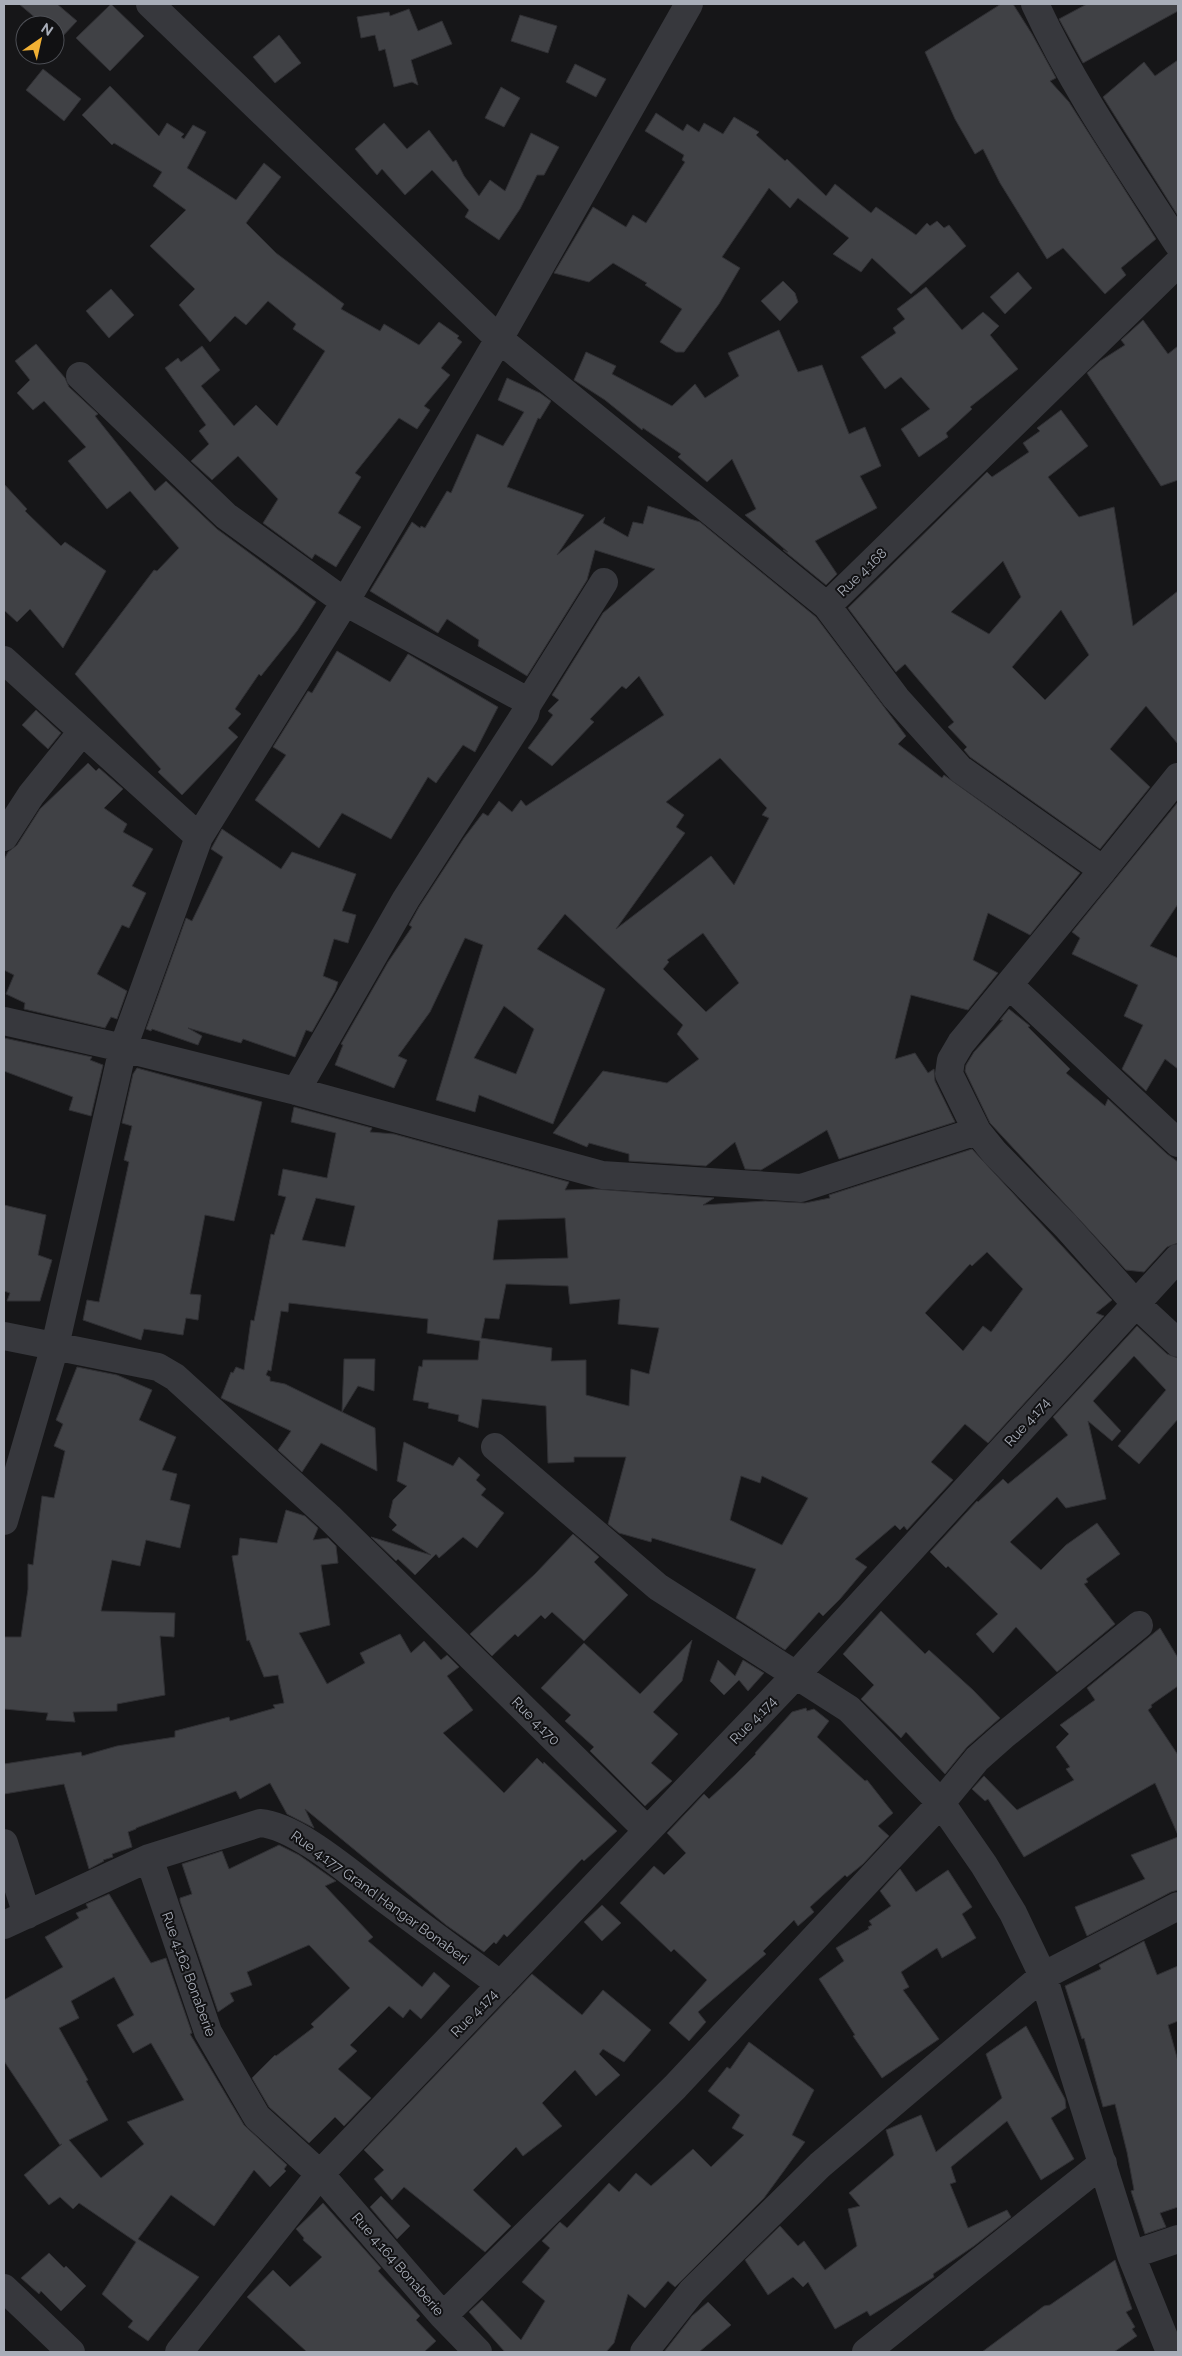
<svg xmlns="http://www.w3.org/2000/svg" width="1182" height="2356" viewBox="0 0 1182 2356" font-family="Raleway,sans-serif">
	<rect width="100%" height="100%" fill="#161618"/>
	<!-- building -->
	<path fill="#404145" stroke="#303034" fill-rule="evenodd" d="M19 4H57L77 21 60 39 55 34V25H44Z
		M111 4 144 36 110 71 76 38Z
		M1001 4H1013L1032 34 1056 78 1050 81 1069 102 1156 239 1121 268 1126 275 1105 294 1063 248 1047 259 1000 183 983 149 975 154 955 119 925 52Z
		M1087 4H1178V11L1083 63 1059 19Z
		M409 9 418 31 442 21 452 44 411 60 418 85 412 82 394 87 385 49 379 51 375 35 361 38 357 17 389 12 390 16Z
		M520 15 557 26 548 53 511 41Z
		M279 35 301 63 275 83 253 57Z
		M1178 60V216L1103 97 1144 62 1155 76Z
		M575 64 606 79 596 97 566 82Z
		M43 69 81 99 64 121 26 90Z
		M110 86 159 136 167 123 184 134 181 137 184 139 193 125 206 132 187 168 236 200 264 163 281 177 246 223 276 253 344 304 341 309 380 331 384 324 419 345 439 322 459 336 457 338 462 342 441 368 450 375 424 406 430 410 417 429 399 418 355 473 361 477 338 513 361 527 336 567 315 554 312 559 263 523 278 499 238 456 212 480 191 461 209 444 199 431 206 425 165 368 178 358 181 362 202 346 220 370 201 386 234 426 256 405 277 426 325 351 293 329 296 324 268 301 246 325 235 316 210 342 179 305 195 289 150 246 186 210 153 186 162 172 114 143 112 145 82 115Z
		M501 87 520 98 504 127 485 118Z
		M656 113 683 131 687 124 699 132 704 123 723 134 734 117 759 132 756 135 785 161 787 159 826 196 835 184 871 213 876 207 916 235 927 223 930 226 937 221 944 228 949 225 966 246 911 294 872 258 861 272 833 254 849 238 798 198 790 208 769 188 722 257 740 268 719 304 684 352H676L660 342 682 309 645 285 647 283 613 263 589 282 554 273 593 207 626 227 633 215 646 223 685 162 682 160 684 155 645 131Z
		M384 123 407 149 429 130 453 162 456 160 464 176 479 196 490 180 505 191 531 133 559 147 544 175H537L520 209 499 240 465 217 469 210 432 170 405 195 382 169 377 175 355 149Z
		M1018 272 1032 288 1005 314 990 297Z
		M783 281 795 293 798 302 780 321 761 301Z
		M926 287 962 330 983 312 999 326 990 335 1018 369 970 407 972 409 946 433 948 437 919 457 901 429 930 409 901 377 885 389 861 357 896 333 893 328 905 319 897 309Z
		M111 289 134 315 109 338 86 311Z
		M1143 320 1168 354 1178 346V480L1161 486 1087 373 1100 361 1125 345 1121 340Z
		M779 330 798 372 822 365 849 434 865 427 881 466 860 476 877 508 815 541 837 574 826 585 783 550 788 552 745 515 756 509 732 459 707 482 678 457 681 454 643 428 642 430 605 400 574 380 586 352 616 366 612 374 672 406 695 384 705 398 739 376 728 353Z
		M36 344 65 378 69 387 98 414 95 416 155 491 166 481 217 529 316 602 297 631 261 676 259 674 235 709 241 714 228 728 238 737 182 795 158 772 161 769 75 674 154 570 157 571 179 548 130 491 107 509 68 461 86 447 44 401 33 410 17 393 30 380 15 361Z
		M507 378 540 393 551 401 540 419 538 418 507 487 584 515 557 555 605 517 603 523 628 537 633 522 643 524 648 506 700 522 816 617 906 736 898 744 942 778 944 775 1080 873 1030 935 988 913 973 960 998 973 968 1010 911 995 895 1059 915 1053 928 1073 934 1069 935 1081 955 1122 839 1159 827 1130 761 1170 745 1169 735 1142 706 1166 629 1161V1154L589 1143 587 1147 553 1133 603 1071 667 1083 699 1059 677 1034 683 1025 565 914 537 949 605 989 553 1124 479 1095 475 1112 436 1100 483 945 465 938 430 1012 398 1056 407 1060 394 1088 335 1065 343 1045 341 1044 388 962 412 927 409 925 419 907 464 838 483 813 488 816 499 801 512 812 521 800 526 806 664 715 639 676 626 689 622 686 590 719 594 722 552 766 528 748 553 715 548 711 559 700 552 695 603 613 655 569 595 550 587 580 527 676 478 646 479 640 447 619 438 633 370 591 412 522 420 528 421 526 425 528 447 491 451 493 477 434 503 446 524 412 498 400ZM720 758 767 808 762 815 769 818 734 885 711 856 616 929 685 833 676 827 684 815 666 802ZM703 933 739 983 706 1012 663 969 669 962 667 960ZM504 1006 534 1029 516 1074 474 1058Z
		M1061 410 1088 446 1048 477 1079 517 1114 507 1133 626 1178 591V744L1146 706 1110 749 1150 787 1100 849 970 757 964 750 967 747 948 727 954 722 905 664 896 672 848 608 987 472 992 477 1029 452 1023 443 1040 431 1037 428ZM1003 561 1021 597 989 634 951 612ZM1061 610 1089 655 1045 700 1012 667Z
		M4 484 27 509 25 511 61 546 65 542 106 571 63 648 30 609 17 622 4 610Z
		M337 651 390 682 408 654 498 707 475 752 463 745 436 783 428 777 391 839 342 813 319 848 255 800 286 755 273 747 308 691 312 693Z
		M36 710 61 733 48 749 22 725Z
		M88 763 96 771 99 768 123 789 104 808 127 824 123 832 153 849 132 886 146 893 129 928 122 925 97 974 127 991 117 1019 111 1017 105 1028 24 1009 25 1003 6 994 14 975 4 970V860L8 852 17 845 40 809Z
		M1178 802V904L1150 946 1178 958V1069L1165 1059 1146 1091 1122 1069 1143 1025 1124 1016 1138 985 1072 954 1080 938 1072 932Z
		M222 829 281 869 292 852 356 874 342 911 356 915 348 943 334 939 323 976 338 982 335 991 312 1032 306 1030 295 1057 243 1039 241 1043 188 1028 202 1036 198 1045 152 1029 151 1031 146 1029 186 918 192 921 223 857 211 849Z
		M1009 1009 1030 1026 1028 1027 1070 1069 1066 1073 1105 1106 1108 1099 1167 1154 1178 1162V1243L1167 1247 1144 1272 1126 1270 990 1123 965 1071 966 1065 974 1052 1003 1020H1000Z
		M4 1038 92 1057 90 1060 103 1065 91 1116 69 1110 73 1097 4 1071Z
		M137 1068 262 1102 234 1221 205 1215 190 1294 201 1295 198 1320 186 1318 183 1335 144 1329 141 1340 83 1320 87 1300 99 1302 129 1162 124 1160 132 1126 122 1123 133 1074Z
		M294 1107 372 1128 370 1132 394 1134 569 1182 565 1190 595 1189 714 1198 703 1205 765 1201 805 1203 830 1198 829 1195 972 1149 1112 1300 1096 1313 1104 1316 988 1443 965 1424 931 1462 953 1480 907 1530 904 1526 900 1530 895 1525 855 1559 867 1567 840 1599 823 1616 819 1612 785 1650 736 1618 756 1569 652 1538 651 1542 619 1533 608 1524 626 1457H574V1462L548 1463 546 1406 482 1399 478 1428 458 1421 459 1415 428 1408 429 1403 413 1400 419 1366 422 1367 423 1360H478L480 1341 427 1333 428 1319 289 1303 288 1312 281 1311 271 1371 268 1370 266 1375 270 1377V1381L285 1384 342 1412 344 1359H375L374 1391 358 1386 342 1412 375 1428 377 1471 321 1443 302 1472 278 1450 291 1431 221 1398 231 1372 233 1373 236 1367 244 1370 251 1320 254 1321 271 1234 274 1235 286 1197 278 1195 283 1169 327 1178 336 1133 291 1122ZM316 1198 355 1206 345 1247 302 1240ZM565 1218 568 1258 493 1260 498 1220ZM987 1252 1023 1289 991 1332 983 1326 963 1351 925 1313 970 1264 972 1266ZM506 1284 568 1286 570 1304 620 1299 618 1324 659 1328 649 1374 631 1369 629 1406 586 1395V1360L551 1361 552 1348 481 1338 485 1318 499 1319ZM741 1476 760 1483 762 1476 808 1498 782 1545 730 1520Z
		M4 1205 46 1215 38 1255 52 1260 40 1301H7L10 1293 4 1291Z
		M1137 1326 1167 1354 1178 1358V1419L1139 1464 1118 1446 1166 1390 1134 1356 1093 1401 1121 1431 1112 1441 1088 1421 1106 1499 1066 1508 1057 1497 1010 1542 1041 1570 1066 1545 1097 1523 1120 1554 1086 1579 1088 1582 1084 1584 1115 1624 1057 1672 1016 1627 993 1653 976 1634 998 1614 948 1566 946 1568 930 1552 977 1501 978 1502 1003 1479 1008 1484 1068 1435 1053 1417Z
		M77 1367 117 1375 152 1390 139 1420 176 1437 162 1470 177 1474 170 1500 190 1505 180 1548 146 1540 140 1566 112 1560 101 1611 175 1613 174 1637 160 1636 165 1695 117 1704V1711L73 1712 75 1722 46 1720 48 1713 4 1709V1637H21L28 1589V1564L33 1565 42 1496 54 1498 65 1451 54 1446 63 1424 56 1420Z
		M404 1442 453 1466 459 1457 480 1475 476 1480 486 1489 481 1495 504 1513 477 1548 463 1537 439 1558 436 1554 415 1575 398 1559 396 1561 371 1537 431 1555 392 1530 397 1525 389 1517 393 1500 407 1486 397 1481Z
		M286 1510 305 1516 318 1528 313 1540 328 1538 336 1546 338 1563 321 1565 330 1625 299 1633 327 1684 365 1663 360 1653 400 1634 411 1653 424 1641 441 1660 447 1655 459 1667 447 1676 473 1710 443 1733 504 1793 537 1758 543 1764 544 1762 617 1831 584 1861 582 1859 507 1937 504 1934 496 1944 494 1942 484 1952 446 1925 305 1809 314 1828 287 1814 270 1783 240 1799 236 1791 136 1828V1829L128 1832 132 1847 112 1854 113 1857 103 1860 104 1861 89 1869 64 1784 4 1794V1764L81 1752 82 1756 117 1746 175 1737V1731L229 1717 230 1721 275 1708 273 1705 284 1703 278 1675 264 1677 249 1640 247 1641 232 1556 238 1555 240 1538 277 1543Z
		M573 1534 599 1557 594 1562 628 1595 584 1641 552 1612 545 1619 541 1615 518 1637 515 1634 492 1656 470 1634 535 1574Z
		M881 1611 925 1654 929 1650 973 1690 1000 1718 967 1747 945 1774 906 1732 901 1738 861 1699 874 1685 843 1654Z
		M1160 1628 1178 1658V1686L1151 1705 1152 1707 1148 1710 1178 1755V1835L1155 1783 1024 1857 988 1799 985 1801 972 1789 984 1776 1017 1810 1074 1780 1066 1769 1070 1767 1056 1747 1069 1734 1060 1725 1095 1700 1087 1688Z
		M692 1640 682 1681 653 1712 678 1734 651 1763 672 1781 645 1806 590 1751 594 1747 565 1721 571 1715 541 1688 584 1643 640 1694Z
		M718 1660 735 1676 743 1660 764 1673 748 1691 739 1680 724 1695 710 1681Z
		M806 1708 807 1711 814 1709 829 1721 817 1737 865 1781 867 1780 893 1813 878 1826 889 1836 863 1864 847 1877 845 1875 810 1907 814 1912 798 1926 794 1920 763 1951 766 1954 698 2012 706 2022 689 2041 669 2023 707 1980 674 1949 671 1952 620 1903 654 1866 664 1875 686 1853 667 1833 704 1794 709 1799 736 1774 756 1754 755 1753 792 1712Z
		M1178 1837V1890L1171 1892 1087 1936 1075 1907 1145 1879 1131 1855Z
		M279 1845 299 1855 336 1881 325 1886 373 1937 368 1941 422 1987 434 1972 450 1986 421 2019 410 2009 403 2018 389 2006 350 2045 357 2051 338 2069 371 2098 344 2126 335 2117 309 2143 269 2107 252 2078 275 2055 276 2056 314 2027 311 2024 350 1988 309 1945 247 1972 252 1985 230 1993 234 2001 218 2012 180 1901V1898L192 1894 182 1864 222 1851 229 1869Z
		M900 1869 916 1892 948 1870 972 1907 962 1914 976 1938 942 1958 937 1948 901 1972 909 1987 903 1990 939 2039 882 2078 853 2036 855 2035 819 1979 844 1961 836 1948 869 1929 868 1927 872 1925 869 1921 891 1906 880 1891Z
		M109 1894 151 1963 166 1958 192 2033 190 2034 244 2125 287 2165 284 2169 286 2171 270 2187 254 2170 214 2226 171 2195 138 2239 199 2277 148 2341 128 2327 133 2321 102 2294 136 2242 79 2203 73 2209 60 2197 49 2205 24 2175 62 2144 60 2145 4 2061V2000L63 1967 45 1937 79 1918 76 1913 88 1908 86 1904ZM114 1977 134 2015 117 2025 133 2053 151 2043 184 2100 127 2122 144 2144 101 2178 69 2140 108 2120 86 2081 88 2080 59 2028 79 2018 71 2001Z
		M602 1905 621 1923 602 1941 584 1922Z
		M1144 1941 1157 1975 1178 1966V2021L1168 2025 1178 2061V2207L1160 2213 1166 2227 1145 2234 1131 2191 1134 2190 1127 2152 1115 2104 1103 2107 1084 2038 1082 2039 1065 1986 1101 1969 1099 1965Z
		M532 1974 582 2015 603 1990 651 2030 624 2062 603 2049 599 2054 620 2075 596 2096 575 2070 542 2103 562 2126 523 2156 516 2147 473 2190 511 2226 485 2252 404 2187 392 2200 374 2179 384 2170 364 2150Z
		M1026 2026 1065 2099 1066 2108 1051 2118 1074 2159 1041 2180 1007 2121 951 2167 956 2182 950 2184 968 2228 1007 2210 1011 2217 974 2246 933 2274 934 2277 870 2316 867 2311 835 2329 808 2282 803 2287 793 2277 768 2295 745 2260 780 2226 798 2246 804 2241 825 2270 857 2246 848 2209 860 2206 849 2193 894 2155 886 2130 921 2115 936 2152 1002 2098 986 2054Z
		M749 2042 814 2090 792 2135 805 2142 764 2198 675 2287 668 2281 645 2308 628 2294 614 2343 606 2352H505L469 2312 482 2300 521 2340 545 2301 522 2282 550 2248 542 2241 560 2222 567 2228 609 2183 619 2192 636 2173 651 2186 693 2149 711 2167 744 2135 732 2128 740 2115 708 2091 727 2067 730 2069Z
		M381 2196 410 2226 397 2239 370 2207Z
		M323 2203 381 2268 378 2271 420 2316 416 2320 436 2341 424 2352H307L247 2297 273 2270 290 2287 322 2257 303 2240 304 2238 296 2229Z
		M49 2253 64 2268 66 2266 86 2286 61 2311 41 2291 39 2294 21 2278Z
		M1115 2260 1132 2309 1126 2312 1135 2327 1132 2329 1137 2336 1114 2352H982L1044 2306 1050 2305Z
		M708 2302 731 2325 699 2352H664L692 2316Z"/>
	<g fill="none" stroke-linecap="round" stroke-linejoin="round">
		<!-- minor -->
		<path stroke="#37383d" stroke-width="28" d="M150 4 499 339 827 606 896 698 960 769 1103 870 1178 777
			M1035 4C1074 89 1128 166 1178 244
			M80 376 226 516 345 602 522 698 527 705 525 714 406 899 296 1091
			M827 606 1178 263
			M4 660 199 837
			M527 705 604 582
			M4 837 31 795 81 733
			M1009 985 1178 1143
			M4 1021 123 1048 296 1091 602 1175 801 1188 977 1131 994 1152 1066 1226 1135 1303 1178 1343
			M977 1131 949 1074 951 1060 961 1043 1103 870
			M4 1336 158 1367 175 1377 329 1517 647 1830
			M495 1447 658 1587 849 1709 941 1803 984 1865 1013 1913 1043 1976 1131 2255 1170 2352
			M4 1521 55 1346 123 1048 199 837 345 602 499 339 689 4
			M4 1843 27 1915
			M149 1858 208 2032 257 2117 320 2174 443 2316 478 2352
			M4 1925 149 1858 260 1823C297 1826 351 1874 382 1897 421 1926 461 1955 501 1985
			M1131 2255 1178 2239
			M4 2288 71 2352
			M443 2316 675 2087 941 1803 977 1759 1003 1736 1139 1625
			M179 2352 320 2174 795 1676 1178 1258
			M644 2352 692 2291 820 2165 1043 1976 1178 1906
			M866 2352 1103 2163"/>
	</g>
	<g text-anchor="middle" dominant-baseline="central" stroke-width="4" stroke-linejoin="round" paint-order="stroke">
		<!-- street labels -->
		<g font-size="14" fill="#a8adb8" stroke="#111113">
			<text transform="translate(862 572) rotate(-44)">Rue 4.168</text>
			<text transform="translate(1027 1422) rotate(-48)">Rue 4.174</text>
			<text transform="translate(753 1720) rotate(-46)">Rue 4.174</text>
			<text transform="translate(536 1721) rotate(45)">Rue 4.170</text>
			<text transform="translate(380 1897) rotate(36)">Rue 4.177 Grand Hangar Bonaberi</text>
			<text transform="translate(189 1974) rotate(70)">Rue 4.162 Bonaberie</text>
			<text transform="translate(474 2013) rotate(-46)">Rue 4.174</text>
			<text transform="translate(398 2264) rotate(49)">Rue 4.164 Bonaberie</text>
		</g>
	</g>
	<!-- border -->
	<rect width="1182" height="2356" fill="none" stroke="#a8adb8" stroke-width="10"/>
	<!-- north arrow -->
	<g transform="translate(40 40) rotate(34)"><circle r="24" fill="#111113" stroke="#4d4f55"/>
	<path d="M0-4L9 19L0 12L-9 19Z" fill="#f2b134"/>
	<text y="-8" font-size="14" font-weight="bold" text-anchor="middle" fill="#a8adb8">N</text>
	</g>
</svg>
